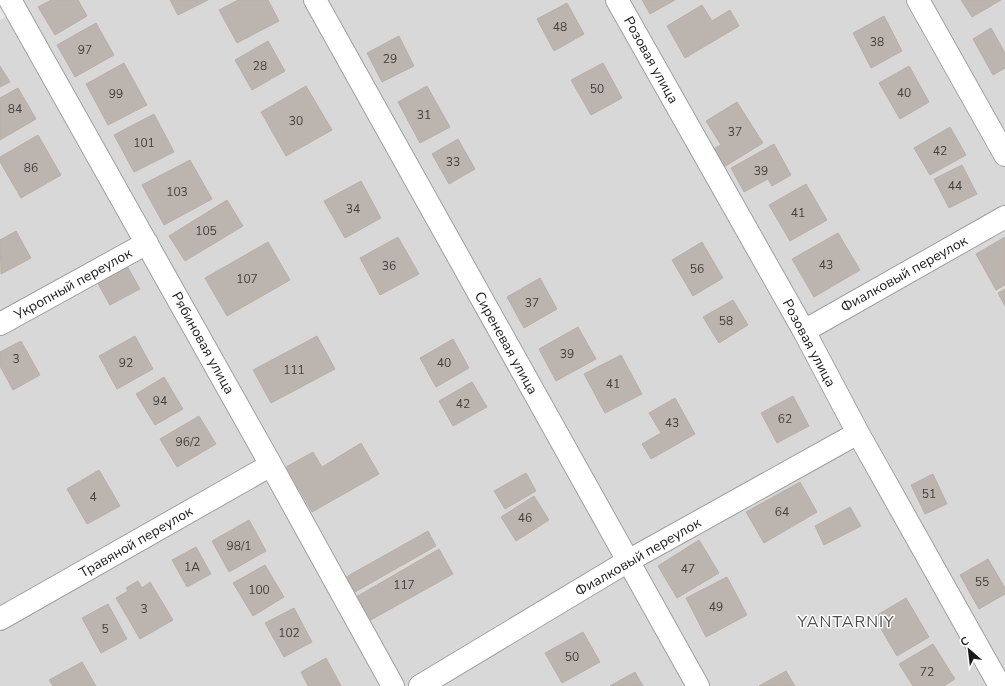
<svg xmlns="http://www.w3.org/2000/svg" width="1005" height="686" viewBox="0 0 1005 686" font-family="'Nunito Sans',sans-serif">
	<rect width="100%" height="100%" fill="#ebe8e2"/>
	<!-- residential -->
	<path fill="#d9d8d8" d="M16 0H307L621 556 407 686H399Z
		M324 0H608L845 429 628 549Z
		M622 0H912L1005 167V210L802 322Z
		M928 0H1005V138Z
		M9 15 135 240 0 314V20Z
		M1005 226V679L812 334Z
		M140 252 259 466 0 612V330Z
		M856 443 992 686H704L636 566Z
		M265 478 385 686H0V627Z
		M627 570 692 686H433Z"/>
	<!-- building -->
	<path fill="#bbb4af" stroke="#bbb0a6" d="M51 0H78L87 16 55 35 38 7Z
		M170 0H208L178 15Z
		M238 0H268L279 21 237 43 219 10Z
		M642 0H675L650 14Z
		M961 0H1001L972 17Z
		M567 3 584 34 554 51 537 19Z
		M702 5 712 21 730 10 739 26 685 58 667 26Z
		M884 16 902 51 871 68 853 33Z
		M96 23 114 55 75 77 57 45Z
		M991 28 1005 53V68L993 75 973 39Z
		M399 36 414 66 382 82 367 53Z
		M268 41 285 71 252 90 235 60Z
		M124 63 147 105 108 125 86 84Z
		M603 63 622 98 591 115 571 80Z
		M0 66 10 82 0 87Z
		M909 66 929 102 900 119 879 83Z
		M306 86 332 130 286 156 261 112Z
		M427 86 450 127 420 143 398 102Z
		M18 88 36 119 0 140V98Z
		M737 102 763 143 724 167 713 149 721 145 706 121Z
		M154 114 174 152 134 172 114 135Z
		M950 127 966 155 930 175 914 148Z
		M38 135 61 175 21 198 0 162V157Z
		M458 139 475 169 449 184 432 154Z
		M774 144 791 175 772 186 768 179 744 192 731 168Z
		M190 160 212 199 164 225 142 185Z
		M962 165 977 194 949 208 934 179Z
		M361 181 381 218 345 238 324 201Z
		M806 184 827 220 790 241 769 205Z
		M227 200 243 226 185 261 169 236Z
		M16 231 31 258 1 274 0 240Z
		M838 233 860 270 814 297 792 259Z
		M398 237 419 274 380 295 360 258Z
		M1005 237V285L996 290 976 254Z
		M268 242 290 280 227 316 205 278Z
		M702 242 723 278 693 296 672 260Z
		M127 266 140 289 110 305 97 282Z
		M540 278 557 309 524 328 507 297Z
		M1005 289V306L998 293Z
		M733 300 748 325 719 343 703 317Z
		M578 327 596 359 556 381 539 349Z
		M135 336 153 369 117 389 99 356Z
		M317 336 335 369 271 403 253 370Z
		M453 339 469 368 436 387 420 358Z
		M21 341 40 375 13 390 0 366V352Z
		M621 355 642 394 605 413 584 374Z
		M164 377 183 409 155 425 136 394Z
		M472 382 487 407 453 426 439 401Z
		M793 396 809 426 777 443 761 413Z
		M675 398 695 434 651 459 642 444 661 433 649 413Z
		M199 416 216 444 177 467 160 439Z
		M361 443 379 474 312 512 286 467 313 452 322 467Z
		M99 470 120 506 87 524 67 489Z
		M526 473 536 491 505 509 494 491Z
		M933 474 947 504 925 514 911 485Z
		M800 482 817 512 764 543 746 512Z
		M534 496 549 520 516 541 501 517Z
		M850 507 861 526 824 545 815 526Z
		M249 520 266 551 229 572 212 541Z
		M428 531 436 546 355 592 346 577Z
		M699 540 719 573 677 598 658 566Z
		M196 547 211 574 187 587 172 560Z
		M439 549 453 574 369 621 356 597Z
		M988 559 1005 588V594L979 609 960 575Z
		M265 565 284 597 253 616 233 583Z
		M727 577 747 615 706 637 686 598Z
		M138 581 142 588 150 582 173 620 140 639 116 598 128 591 126 588Z
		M906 598 929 637 897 656 874 617Z
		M108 604 127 639 101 653 82 618Z
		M294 608 312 642 284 657 265 623Z
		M583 632 600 662 562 683 545 653Z
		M933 644 955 679 944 686H913L899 664Z
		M326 658 341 686H308L301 672Z
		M82 662 96 686H53L49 680Z
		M786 671 795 686H759Z
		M635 672 643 686H610Z"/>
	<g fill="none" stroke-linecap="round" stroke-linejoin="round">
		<!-- minor casing -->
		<g stroke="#9f9f9f" stroke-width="24">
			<path id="minor" d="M10 0 271 465 393 686
				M315 0 698 686
				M617 0 804 331 858 433 1000 686
				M918 0 1005 155
				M0 324 147 243
				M804 331 1005 217
				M0 619 271 465
				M420 686 628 561 858 433"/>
		</g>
		<!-- minor -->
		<use href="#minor" stroke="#fff" stroke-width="22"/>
	</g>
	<g text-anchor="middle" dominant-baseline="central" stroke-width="3" stroke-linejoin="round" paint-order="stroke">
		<!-- number labels -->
		<g font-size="12" fill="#434140">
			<text x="560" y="27">48</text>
			<text x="877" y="42">38</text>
			<text x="85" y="50">97</text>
			<text x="390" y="59">29</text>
			<text x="260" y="66">28</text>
			<text x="597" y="89">50</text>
			<text x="904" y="93">40</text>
			<text x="116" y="94">99</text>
			<text x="15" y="109">84</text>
			<text x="424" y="115">31</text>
			<text x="296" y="121">30</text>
			<text x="735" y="132">37</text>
			<text x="144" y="143">101</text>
			<text x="940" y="151">42</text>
			<text x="453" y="162">33</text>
			<text x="31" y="168">86</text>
			<text x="761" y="171">39</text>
			<text x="955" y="186">44</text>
			<text x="177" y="192">103</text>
			<text x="353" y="209">34</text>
			<text x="798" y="213">41</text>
			<text x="206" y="231">105</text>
			<text x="826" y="265">43</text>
			<text x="389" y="266">36</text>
			<text x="697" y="269">56</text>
			<text x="247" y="279">107</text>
			<text x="532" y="303">37</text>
			<text x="726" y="321">58</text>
			<text x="567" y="354">39</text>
			<text x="16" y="359">3</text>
			<text x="126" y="363">92</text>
			<text x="444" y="363">40</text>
			<text x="294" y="370">111</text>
			<text x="613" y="384">41</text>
			<text x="160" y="401">94</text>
			<text x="463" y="404">42</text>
			<text x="785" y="419">62</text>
			<text x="672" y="423">43</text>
			<text x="188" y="442">96/2</text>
			<text x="929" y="494">51</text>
			<text x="93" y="497">4</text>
			<text x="782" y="512">64</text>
			<text x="525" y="518">46</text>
			<text x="239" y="546">98/1</text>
			<text x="192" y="567">1А</text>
			<text x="688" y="569">47</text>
			<text x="982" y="582">55</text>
			<text x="404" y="585">117</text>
			<text x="259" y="590">100</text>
			<text x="716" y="607">49</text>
			<text x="144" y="609">3</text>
			<text x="105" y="629">5</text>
			<text x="289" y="633">102</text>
			<text x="572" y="657">50</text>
			<text x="927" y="672">72</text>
		</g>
		<!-- street labels -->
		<g font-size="14" fill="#1b1b1b" stroke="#fff">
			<text transform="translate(651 60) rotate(61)">Розовая улица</text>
			<text transform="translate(904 274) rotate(-29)">Фиалковый переулок</text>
			<text transform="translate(73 284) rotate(-29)">Укропный переулок</text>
			<text transform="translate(203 343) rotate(61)">Рябиновая улица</text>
			<text transform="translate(506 343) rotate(61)">Сиреневая улица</text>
			<text transform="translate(809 343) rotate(62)">Розовая улица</text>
			<text transform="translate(136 542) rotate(-30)">Травяной переулок</text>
			<text transform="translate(638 557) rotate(-30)">Фиалковый переулок</text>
		</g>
		<!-- quarter labels -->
		<g font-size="16" letter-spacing="1" fill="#4e4e4e" stroke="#fff">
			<text x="846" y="622">YANTARNIY</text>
		</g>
	</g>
	<!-- north arrow -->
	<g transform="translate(969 650) rotate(332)" stroke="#ffffff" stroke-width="3" paint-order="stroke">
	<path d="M0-3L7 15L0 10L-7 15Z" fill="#1b1b1b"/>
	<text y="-6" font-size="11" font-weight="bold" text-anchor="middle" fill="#1b1b1b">С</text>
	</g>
</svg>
